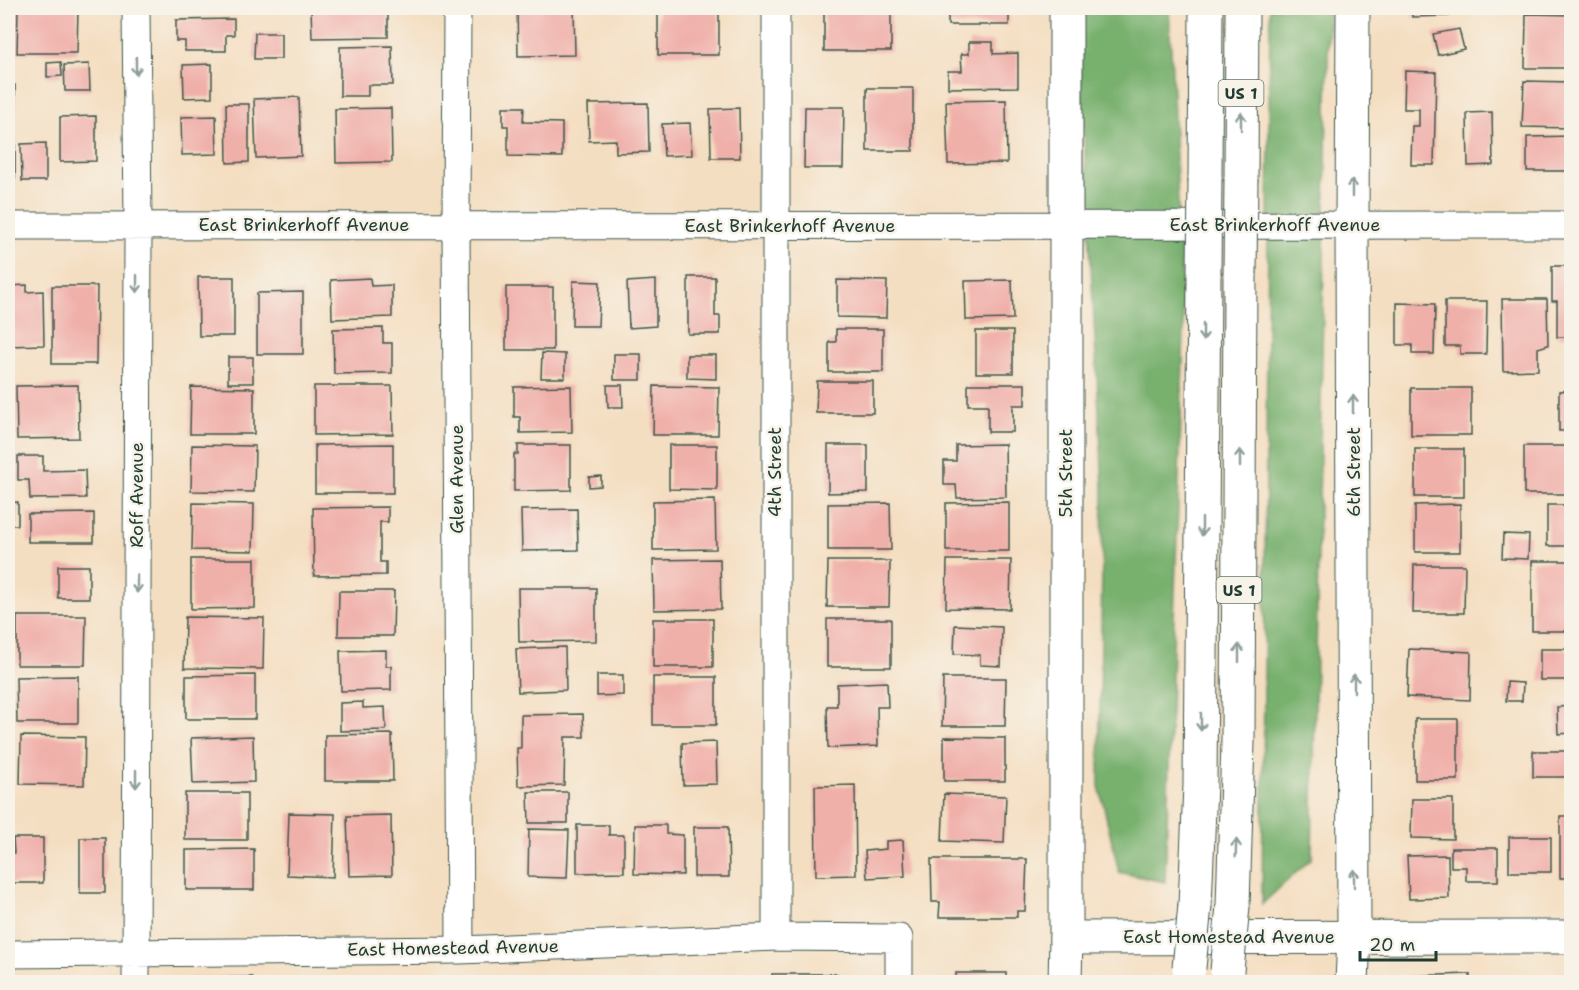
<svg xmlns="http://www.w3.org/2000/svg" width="1579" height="990" viewBox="0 0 1579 990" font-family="'Shantell Sans',sans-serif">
	<rect width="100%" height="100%" fill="#f7f3e8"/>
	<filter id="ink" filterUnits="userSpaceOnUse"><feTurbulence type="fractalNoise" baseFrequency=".0167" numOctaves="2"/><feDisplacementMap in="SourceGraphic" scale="12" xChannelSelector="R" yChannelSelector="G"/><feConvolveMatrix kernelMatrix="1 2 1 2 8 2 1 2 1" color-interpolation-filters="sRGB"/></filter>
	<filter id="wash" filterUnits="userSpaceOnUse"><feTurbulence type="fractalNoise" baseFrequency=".008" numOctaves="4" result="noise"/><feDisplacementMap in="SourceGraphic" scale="24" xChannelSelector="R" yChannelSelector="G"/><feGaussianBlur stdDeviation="1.35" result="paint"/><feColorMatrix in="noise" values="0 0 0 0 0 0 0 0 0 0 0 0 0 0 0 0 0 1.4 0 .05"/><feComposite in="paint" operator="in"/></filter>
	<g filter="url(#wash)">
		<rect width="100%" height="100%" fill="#f4dec1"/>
		<!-- forest -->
		<path fill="#78b06e" stroke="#4c7651" stroke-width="1.5" d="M1077 8H1169L1184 330 1165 882 1119 872 1099 786 1103 487Z
			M1270 8H1329L1312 858 1262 904Z"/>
		<g id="blocks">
			<!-- building -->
			<path fill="#f0b0aa" d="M18 8H78L77 53H17Z
				M187 8H249V10L187 11Z
				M311 8H388V37L312 38Z
				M517 8H574L575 55 518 56Z
				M658 8H719V55H658Z
				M824 8H891V51H824Z
				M948 8H1009V25H948Z
				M1411 8H1449V16L1412 17Z
				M1526 14 1572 15V68H1525Z
				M234 19V35H226V51H185V41H176V20Z
				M1459 29 1464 49 1438 55 1433 34Z
				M255 33H281V59H254Z
				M969 42H993V54L1018 53V87L948 88V71H962L961 54H969Z
				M392 46 393 85H368V96H340V47Z
				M61 62 62 76 47 77V63Z
				M89 64 90 91H65L64 65Z
				M212 64V97L184 98 183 65Z
				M1405 71 1436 72 1434 165H1411L1412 126H1419V109H1404Z
				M1524 81 1572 82V128L1522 127Z
				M8 85H15V178H8Z
				M867 88H913V151H867Z
				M299 97 301 156 256 158 254 99Z
				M1006 100 1007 163 948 164 946 101Z
				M648 103 649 152 616 153V140L589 141 588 104Z
				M226 104H249V162L227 163Z
				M503 107H524L523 122 562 123V157L508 156V126H503Z
				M805 107H844L843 168H804Z
				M391 108 392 162 336 163 335 109Z
				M739 108 740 158H711L710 109Z
				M1492 112 1493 165 1468 166 1467 113Z
				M96 116V161L60 162V117Z
				M216 116 217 154 182 155 181 117Z
				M690 123 692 155 664 156 662 124Z
				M1572 136V171H1527V137Z
				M46 143V181H22L21 144Z
				M1552 266H1572V337H1557V301H1552Z
				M198 277H234V336H199Z
				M688 277H715V316H720V334H688Z
				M370 278 371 286 392 285V317L332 319 331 280Z
				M656 280V326L629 328 627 282Z
				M837 280 887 281 886 318 837 317Z
				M1012 280 1013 319 966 320 965 281Z
				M573 281 600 282 598 326H572Z
				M27 285V292L43 291 44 345 8 346V286Z
				M52 286H97L96 364H52Z
				M506 287H553V350H506Z
				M303 292V354H257V293Z
				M1502 299H1547L1548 345 1538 348V370L1503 371Z
				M1445 301H1487L1486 354H1460V346H1445Z
				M1397 303 1435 304 1434 354H1412V345H1397Z
				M383 328V343H392V373L334 374 333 329Z
				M836 329H883V372H829V342H836Z
				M976 331H1013V373H976Z
				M542 353 565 354V378H541Z
				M614 354H641V380H614Z
				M687 355H716V379L687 378Z
				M228 357H253V383H228Z
				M817 381H873V413H816Z
				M968 384H1025V405H1013V432H988V405H968Z
				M78 385 79 438 17 439 16 386Z
				M607 385H622L623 407H608Z
				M314 386H392L393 434 314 435Z
				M571 386 572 432 520 433V417H514V387Z
				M654 386 719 387 718 435H653Z
				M191 387 254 388V434H190Z
				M1411 388H1471V435H1411Z
				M1572 390V431H1559V391Z
				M393 444V493H315V445Z
				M1005 444 1006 497 957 498 956 485H944V461H956V445Z
				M192 445 255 446 254 492 191 491Z
				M518 445H571V490L514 491V454H518Z
				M669 445H717V490L669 489Z
				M828 445H868V492L828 493Z
				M1524 446H1572V494H1524Z
				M1415 449H1464V497H1415Z
				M18 456H43V471L85 470 86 498 30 499 29 480H18Z
				M601 476V486L589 487V477Z
				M715 500 716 549 653 550V501Z
				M18 502V525H8V503Z
				M1009 502V551H946V503Z
				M193 503 254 504 253 551 192 550Z
				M890 503 891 550H828V504Z
				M1460 504V552H1415V505Z
				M1547 505H1572V546H1547Z
				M388 507V522H380V562H386V575L314 576 313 508Z
				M577 509 578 550 522 551 521 510Z
				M94 513V542H28V514Z
				M1503 534 1529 535 1528 559 1502 558Z
				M191 559H255V608L191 609Z
				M720 559 721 609 654 610 653 560Z
				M947 560H1011L1010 609 946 608Z
				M828 561H890L889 607H827Z
				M1532 561H1572V631H1532Z
				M1414 565H1465L1464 613H1413Z
				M58 566H89V598H58Z
				M518 588H596V641L519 642Z
				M339 591H394L393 636H338Z
				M17 616H86L85 665H17Z
				M185 617 264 618 263 669 184 668Z
				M653 619H713V667H653Z
				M827 619H891V667H827Z
				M955 625 1002 627 1001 666 980 665V655L954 654Z
				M565 647 566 690 518 692 516 649Z
				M1409 649 1471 652 1470 700 1407 697Z
				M1540 649H1572V680H1540Z
				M386 650V666H391V690L341 691 340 651Z
				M255 675V719H186V676Z
				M597 675H623V695L597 696Z
				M78 676V723H17L16 677Z
				M653 677H716V725H653Z
				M943 678H1006L1005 726H942Z
				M887 682 888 707H877L878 746 828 748 827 706H837V684Z
				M1507 682 1523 683 1522 701H1506Z
				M363 702V708L385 707 386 730 340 731V703Z
				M1572 706V733L1558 734 1557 707Z
				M583 714 584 737H565L564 785 518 786 517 748H521V715Z
				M1415 719H1458V780H1415Z
				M392 734 393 781H325V735Z
				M21 736 85 737 84 785 20 784Z
				M253 736 254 782 193 784 191 738Z
				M944 737 1005 738V781H944Z
				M716 742 717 784 683 785 682 743Z
				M1533 751H1572V777H1533Z
				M855 785 856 875 816 876 815 786Z
				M528 792H568V823H529Z
				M185 793H247V840H185Z
				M944 794 1006 796 1004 843 942 841Z
				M1412 799H1453V839L1411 838Z
				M289 813 335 814 333 877 287 875Z
				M391 815 392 875 349 876 347 816Z
				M1560 816H1572V878H1560Z
				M577 825H609V835H624V872L577 873Z
				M635 825H666V834L683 835V875L634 874Z
				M694 827H728L729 877H694Z
				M529 829 569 830 567 878 528 877Z
				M1509 837H1551V872H1509Z
				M13 838H43V883H8V853H14Z
				M80 838H105V893H80Z
				M903 840 905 876 867 878 865 851 886 849V841Z
				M1451 848H1498V881H1466V867H1451Z
				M254 849V890H186V850Z
				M1448 855 1449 898 1409 899 1407 856Z
				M931 859H1027L1025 911H1017V917H939L940 902H932Z
				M956 973H1006V982H956Z
				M772 974H838V982H772Z
				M1470 974V982H1408L1407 976Z
				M252 977V982H191V978Z"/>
		</g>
	</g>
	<g filter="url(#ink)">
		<use href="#blocks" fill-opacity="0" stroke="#3f5549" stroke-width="1.5"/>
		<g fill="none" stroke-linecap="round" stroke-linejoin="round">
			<!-- minor casing -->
			<g stroke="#3f5549" stroke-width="29">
				<path id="minor" d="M136 8 138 225 136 982
					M457 8 456 224 460 950
					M776 8V937
					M8 226 1572 225
					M8 954 460 950 776 937 899 938V982"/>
			</g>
			<!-- major casing -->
			<g stroke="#3f5549" stroke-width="35">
				<path id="major" d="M1066 8V938L1572 937
					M1353 8 1352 224 1354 937"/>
			</g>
			<!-- highway casing -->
			<g stroke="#3f5549" stroke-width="35">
				<path id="highway" d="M1205 179 1206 8
					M1241 179 1242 8
					M1195 905 1200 785 1204 274
					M1233 906 1238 742 1240 274
					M1065 982 1066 938
					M1352 982 1354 937"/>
			</g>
			<!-- minor -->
			<use href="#minor" stroke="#fff" stroke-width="27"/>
			<!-- major -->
			<use href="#major" stroke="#fff" stroke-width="33"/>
			<!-- highway -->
			<use href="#highway" stroke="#fff" stroke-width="33"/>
			<!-- highway-bridge casing -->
			<g stroke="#3f5549" stroke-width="35" stroke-linecap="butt">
				<path id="highway-bridge" d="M1204 274 1205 179
					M1240 274 1241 179
					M1189 968 1195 905
					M1227 971 1233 906"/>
			</g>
			<!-- highway-bridge -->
			<use href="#highway-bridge" stroke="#fff" stroke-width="33"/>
		</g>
		<!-- one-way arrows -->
		<defs><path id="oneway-shaft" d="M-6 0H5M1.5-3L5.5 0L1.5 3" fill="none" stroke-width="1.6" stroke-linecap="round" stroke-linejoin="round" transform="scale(1.5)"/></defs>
		<g stroke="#8f9e9a">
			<use href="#oneway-shaft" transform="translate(136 66) rotate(90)"/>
			<use href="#oneway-shaft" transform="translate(1241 121) rotate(-90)"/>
			<use href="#oneway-shaft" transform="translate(1352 188) rotate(-90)"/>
			<use href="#oneway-shaft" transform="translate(137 284) rotate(90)"/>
			<use href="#oneway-shaft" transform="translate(1203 332) rotate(90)"/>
			<use href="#oneway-shaft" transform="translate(1353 404) rotate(-90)"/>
			<use href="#oneway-shaft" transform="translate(1240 458) rotate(-90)"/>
			<use href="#oneway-shaft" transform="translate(1202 527) rotate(90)"/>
			<use href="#oneway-shaft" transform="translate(137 584) rotate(90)"/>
			<use href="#oneway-shaft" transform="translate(1239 653) rotate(-90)"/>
			<use href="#oneway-shaft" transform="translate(1354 683) rotate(-90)"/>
			<use href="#oneway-shaft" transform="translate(1201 722) rotate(90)"/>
			<use href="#oneway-shaft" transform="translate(136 779) rotate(90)"/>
			<use href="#oneway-shaft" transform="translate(1236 848) rotate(-88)"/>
			<use href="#oneway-shaft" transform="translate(1354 878) rotate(-90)"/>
		</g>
	</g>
	<g text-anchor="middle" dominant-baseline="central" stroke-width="5" stroke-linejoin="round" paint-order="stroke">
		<!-- shield labels -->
		<g fill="#f7f3e8" stroke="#60746a" stroke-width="1.5">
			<rect x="1218.5" y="80" width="45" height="26" rx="4.5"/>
			<rect x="1216.5" y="577" width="45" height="26" rx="4.5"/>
		</g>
		<g font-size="16" font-weight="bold" fill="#1f3d34">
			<text x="1241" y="93">US 1</text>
			<text x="1239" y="590">US 1</text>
		</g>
		<!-- street labels -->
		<g font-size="18" fill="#1f3d34" stroke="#f7f3e8">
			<text x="304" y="225">East Brinkerhoff Avenue</text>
			<text x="1275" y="225">East Brinkerhoff Avenue</text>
			<text x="790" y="226">East Brinkerhoff Avenue</text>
			<text transform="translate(775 472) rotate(-90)">4th Street</text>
			<text transform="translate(1354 472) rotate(-90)">6th Street</text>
			<text transform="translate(1066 473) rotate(-90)">5th Street</text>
			<text transform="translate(457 479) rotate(-90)">Glen Avenue</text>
			<text transform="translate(137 495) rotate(-90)">Roff Avenue</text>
			<text x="1229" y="937">East Homestead Avenue</text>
			<text transform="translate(453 948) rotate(-1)">East Homestead Avenue</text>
		</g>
	</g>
	<!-- margin -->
	<rect width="1579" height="990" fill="none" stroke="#f7f3e8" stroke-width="30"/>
	<!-- scale -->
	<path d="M1360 951v9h76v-9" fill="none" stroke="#1f3d34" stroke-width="3"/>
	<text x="1369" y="951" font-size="18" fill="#1f3d34" stroke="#f7f3e8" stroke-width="4.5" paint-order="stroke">20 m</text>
</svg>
